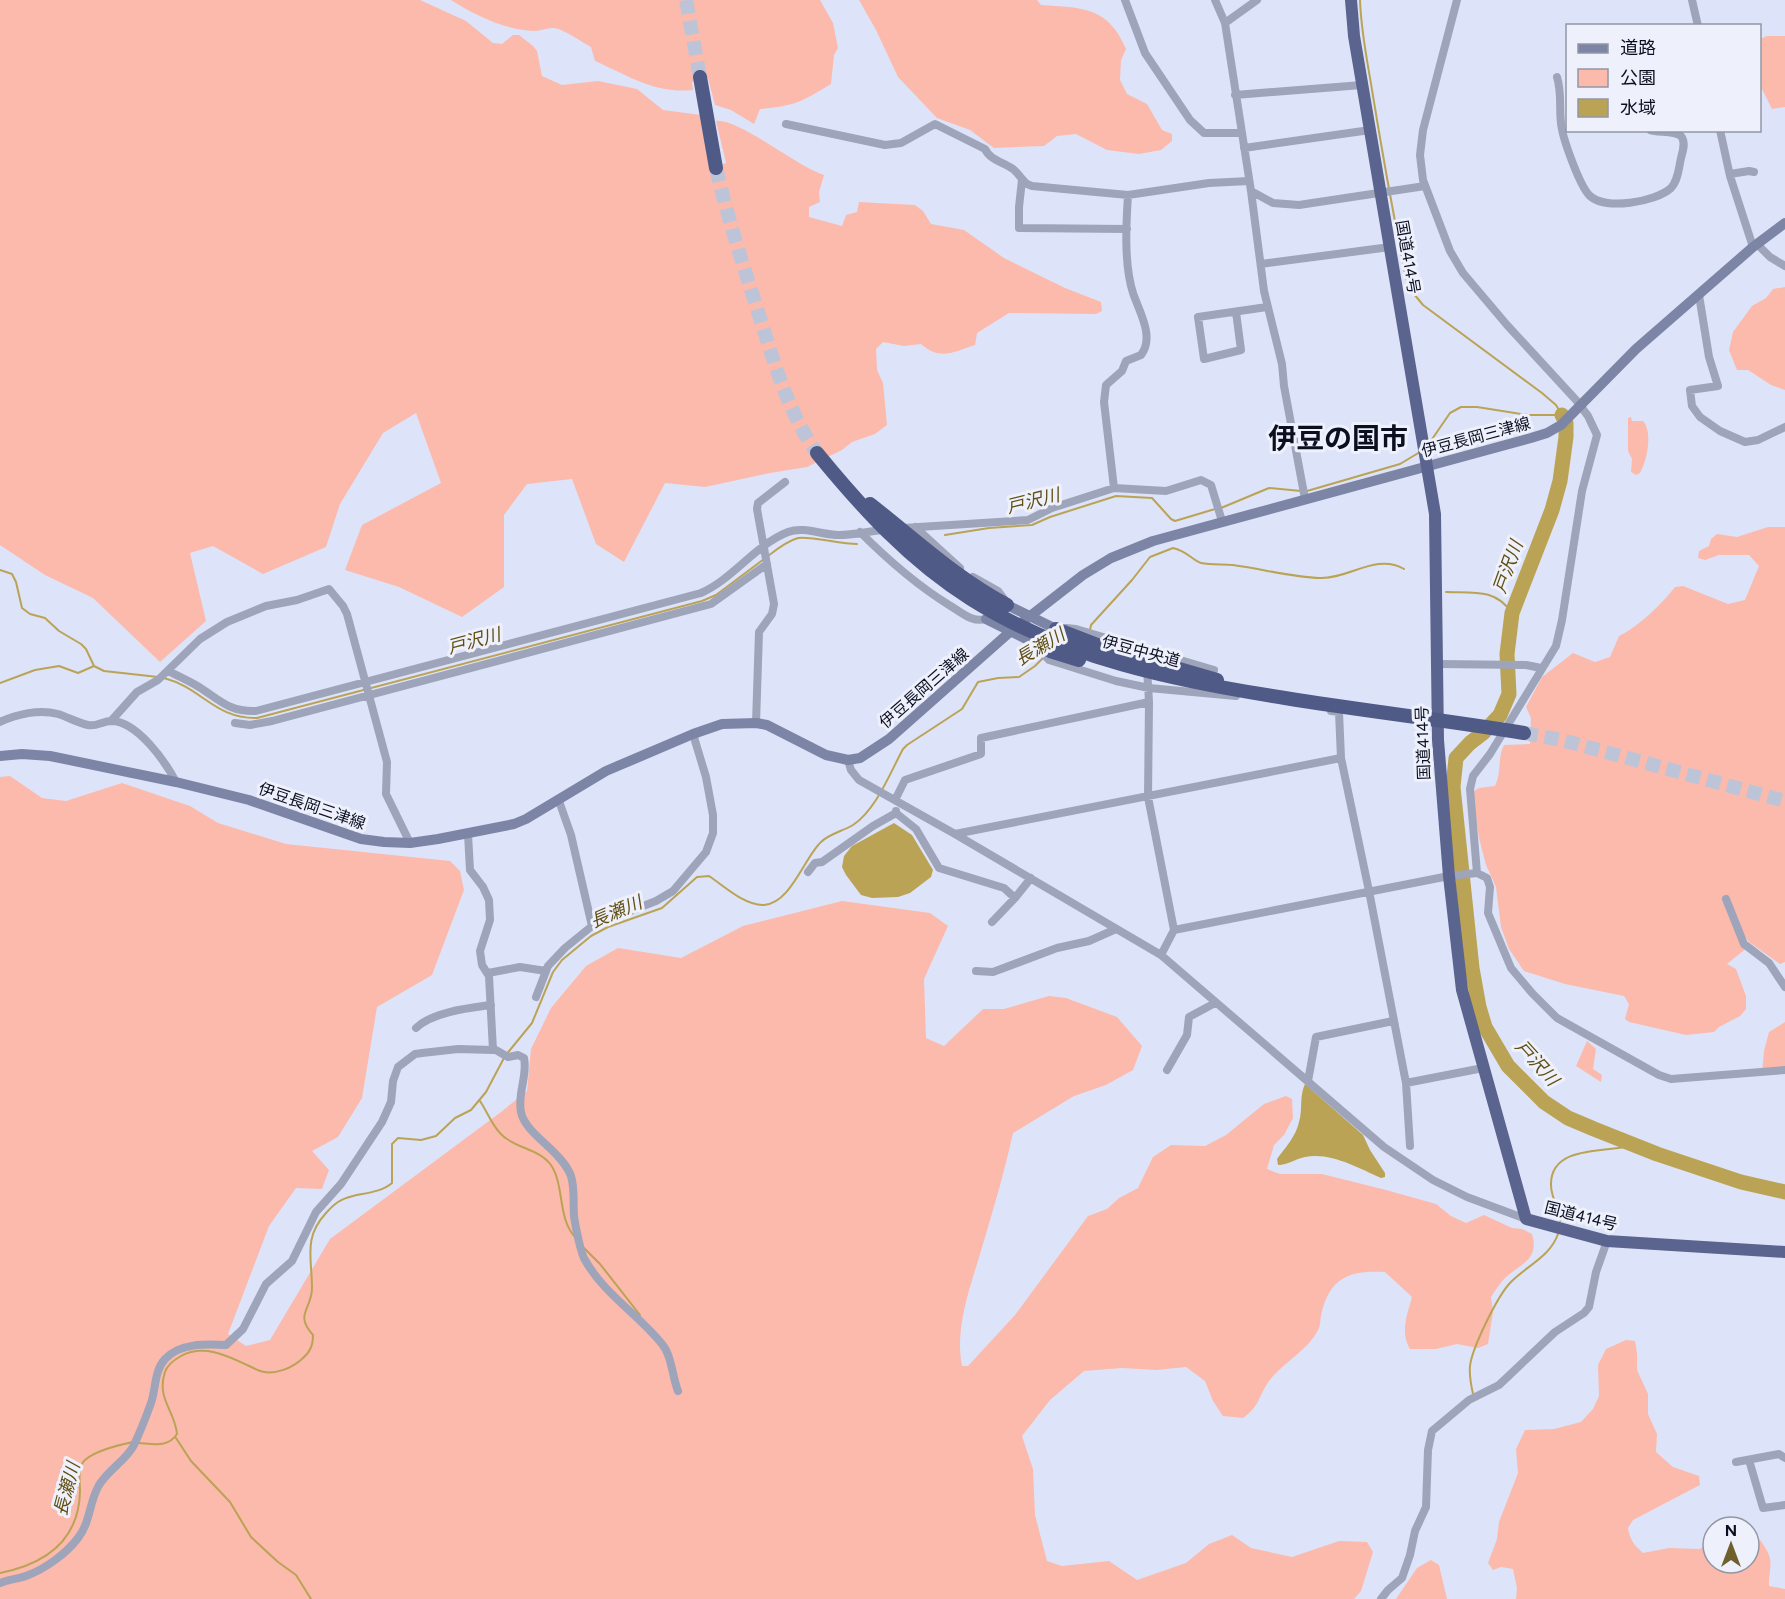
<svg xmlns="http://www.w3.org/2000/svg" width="1785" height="1599" viewBox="0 0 1785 1599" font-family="Figtree,'Noto Sans JP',sans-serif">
	<rect width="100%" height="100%" fill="#dde4f9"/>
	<!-- green -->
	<path fill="#fbbaac" d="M0 0H420L466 21 493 43 502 44 513 35H519L533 46 537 51 542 76 562 85 598 81 637 89 663 110 701 115 712 168 726 163 716 121C738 118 798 167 824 175L819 192 820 202 809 207V217L842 226 846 215 857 212 859 202 915 205 923 211 931 224 964 230 1004 258 1065 288 1101 302 1102 311 1096 314 1009 313 977 333 975 345C953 352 940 361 921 344L904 346 883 342 876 349 877 370 883 383 887 425 875 434 852 442 842 450 807 467 770 473 705 487 665 483 624 562 596 544 572 479 527 484 504 515V587L462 617 399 587 345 570 362 525 441 483 416 413 383 433 340 504 326 547 263 574 213 546 190 553 206 621 160 662 93 598 45 575 0 545Z
		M451 0H820L833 23 838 48 834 55 831 84C801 102 795 106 760 109L754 124 731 110 715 105 708 78 692 82 693 90C655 94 629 76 595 61L591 47C582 42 562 28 553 28 547 28 540 31 534 31 506 30 474 15 451 0Z
		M859 0H1037L1041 5C1082 8 1108 6 1126 49L1121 60 1120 80 1127 94 1147 104 1162 130 1172 134V141L1161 150 1139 154 1107 150 1076 134 1057 136 1044 146 994 148 970 130 937 118 898 77 876 30Z
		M1767 36H1785V107L1772 109 1760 85V39Z
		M1785 287V390L1771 385 1748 370H1737L1729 350 1733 332 1752 306 1766 298 1773 289Z
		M1631 417 1632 421H1643C1653 432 1647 461 1640 473L1636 475 1631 472 1632 459 1628 451V418Z
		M1768 527H1785V962L1780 964 1749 942 1742 932 1748 947 1727 964 1736 969 1746 996V1009L1740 1016 1719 1027 1714 1032 1686 1035 1629 1022 1625 1019 1629 1004 1624 996 1565 984 1524 971 1509 949 1501 927 1496 887 1486 865 1479 838 1472 792 1479 788 1495 786C1502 772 1497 759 1504 745L1530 744 1531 718 1526 707 1542 677 1573 653 1595 662 1610 657 1619 636C1638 627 1662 604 1675 587L1683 586 1728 604 1745 600 1759 566 1749 555H1719L1705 560 1698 558 1699 551 1709 546 1711 539 1717 534 1737 537Z
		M10 776 42 798 66 801 122 783 190 806 218 823 286 844 450 861 460 871 464 890 432 975 377 1007 362 1098 338 1137 312 1151 329 1170 322 1189 296 1188 269 1226 228 1334 246 1346 270 1340 330 1239 501 1112 527 1091 531 1049 551 1008 586 966 618 948 681 958 743 926 842 901 930 913 948 926 924 979 926 1038 944 1046 983 1009H1004L1049 996 1066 998 1117 1017 1142 1046 1133 1070 1106 1085 1074 1096 1013 1133C1005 1170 994 1207 983 1244 972 1283 954 1326 962 1366H968L1015 1315 1088 1216 1107 1209 1119 1198 1138 1188 1153 1157 1171 1145 1205 1146 1226 1135 1264 1104 1286 1096 1292 1099 1293 1118 1284 1135 1274 1145 1267 1169 1280 1174H1322L1386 1190 1436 1204 1451 1216 1466 1223 1484 1215 1512 1228 1522 1229 1532 1234C1540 1260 1520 1264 1505 1278 1500 1283 1495 1291 1491 1297L1493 1312 1488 1344 1478 1348 1457 1344 1436 1349H1410C1400 1333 1407 1315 1412 1297L1385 1272C1352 1270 1331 1276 1322 1311 1320 1317 1321 1325 1318 1330 1307 1352 1280 1364 1267 1384 1257 1400 1260 1405 1243 1418L1223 1416 1213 1401 1205 1381 1186 1367 1156 1370 1122 1368 1084 1371 1050 1400 1022 1436 1033 1469 1035 1515 1047 1561 1062 1566 1109 1561 1137 1580 1186 1563 1209 1544 1232 1535 1251 1548 1292 1557 1339 1541 1367 1542 1373 1552 1361 1591 1354 1599H0V777Z
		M1785 1022V1069L1762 1072 1764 1051 1769 1032Z
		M1587 1041 1596 1049 1593 1069 1602 1075 1601 1082 1576 1066Z
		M1626 1340 1635 1341 1637 1353V1370L1648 1394V1414L1657 1434 1656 1452 1673 1467 1699 1476 1700 1485 1633 1520 1628 1528C1630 1540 1634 1545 1643 1553L1669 1548 1700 1549 1713 1540V1563H1749V1538L1760 1540C1776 1562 1769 1562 1769 1586L1785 1589V1599H1516L1517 1588 1513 1569 1501 1567 1493 1570 1488 1563 1497 1539 1499 1522 1518 1473 1516 1449 1525 1430 1554 1429 1581 1422 1593 1409 1599 1396 1598 1365 1606 1349Z
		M1431 1560 1439 1565 1447 1599H1396L1417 1568Z"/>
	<!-- water -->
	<path fill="#bba355" d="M894 823 912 835 933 870 931 877 910 893 898 897 872 898 861 895 846 875 842 867 844 856 852 846Z
		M1305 1084 1363 1135 1370 1150 1385 1173V1177L1381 1178C1358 1168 1331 1152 1305 1157 1295 1159 1288 1165 1278 1165L1277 1159C1285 1148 1296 1136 1299 1122 1303 1109 1299 1097 1305 1084Z"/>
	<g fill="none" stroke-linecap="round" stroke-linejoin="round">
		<!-- stream -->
		<path stroke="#bba355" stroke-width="2" d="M1360 0C1361 33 1368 64 1373 96 1383 157 1394 218 1406 278L1414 294 1423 305 1542 393 1556 405 1562 415
			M1428 445 1450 413 1461 407H1477L1528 415H1562
			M1307 491 1400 464 1420 452
			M1221 508 1269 488 1301 491
			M945 535 989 528 1032 525 1050 517 1116 496 1152 498 1171 519 1175 521 1215 509
			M768 556C777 549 787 541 798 538 811 536 840 544 857 544
			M0 570 12 574 16 582 22 608 30 614 45 618 59 631 81 644 86 649 94 666
			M1446 592C1473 593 1495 588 1512 613
			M1090 630 1091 625 1132 580 1150 557 1173 548C1187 551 1192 560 1201 563 1211 565 1223 564 1233 565 1262 569 1292 577 1320 578 1349 579 1376 553 1404 569
			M94 666 104 671 158 677
			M164 678C202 688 215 719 257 718L702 601 716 595 764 559
			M0 683 35 670 59 666 78 673 94 666
			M480 1101C488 1113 495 1132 507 1139 521 1149 540 1150 551 1165 565 1186 557 1219 576 1238
			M1560 1221C1559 1208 1551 1198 1551 1185 1550 1143 1612 1153 1635 1145
			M584 1248 600 1264 640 1315
			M1473 1394C1471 1385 1469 1376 1470 1366 1472 1348 1497 1297 1510 1283 1526 1266 1550 1257 1558 1234
			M176 1438 191 1461 230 1502 251 1537 278 1562 296 1575 311 1599
			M139 1443C153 1444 168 1448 177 1434 175 1411 156 1398 165 1372 167 1365 174 1360 181 1356 203 1344 226 1355 247 1365 252 1367 258 1371 264 1372 277 1374 292 1368 302 1359 310 1352 313 1346 313 1335 294 1314 312 1309 312 1288 312 1258 303 1238 326 1213 334 1204 340 1199 353 1196 365 1193 382 1192 392 1183V1144L398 1138 421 1140 436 1136 455 1118 471 1110 486 1092 505 1056 532 1023 553 972 562 960 591 936 608 927 662 908 697 877 709 876C724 886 745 906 764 905 791 903 804 858 821 842 829 834 843 831 853 825 876 810 890 773 903 749L907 745 962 709 978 682 998 678 1019 677 1035 666 1043 658
			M0 1573C45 1564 79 1541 80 1491 80 1482 77 1467 85 1460 96 1450 119 1445 133 1442"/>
		<!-- river -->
		<path stroke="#bba355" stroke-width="15" d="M1562 415 1566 423V437L1560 481 1552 510 1512 613 1507 654 1509 694 1500 715 1483 733 1470 743 1456 758 1453 787 1472 968 1479 1007 1485 1027 1508 1066 1544 1102 1568 1118 1594 1129 1657 1154 1741 1182 1785 1192"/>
		<!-- motorway-tunnel -->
		<path stroke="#bec4d8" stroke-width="14" stroke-dasharray="14 7" stroke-linecap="butt" d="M686 0 700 77
			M716 168C728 219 744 268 760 318 775 365 788 412 817 453
			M1524 733 1562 740 1785 801"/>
		<!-- minor -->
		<path stroke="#9ea4ba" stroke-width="8" d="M1125 0 1145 53 1190 120 1204 133H1241
			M1215 0 1225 23 1251 191 1264 291 1282 364 1284 386 1305 499
			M1457 0 1423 130 1420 155 1423 180 1450 251 1463 273 1507 325 1576 400 1588 416 1597 435 1582 491 1562 620 1556 646 1490 754 1473 776 1470 789 1477 873
			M1692 0 1698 26
			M1225 23 1257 0
			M1557 77C1562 93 1559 107 1561 123 1562 137 1579 184 1589 195 1604 211 1656 202 1671 188 1678 181 1679 167 1681 158 1683 151 1686 142 1681 136 1674 130 1658 133 1650 130
			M1235 95 1362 85
			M786 124 885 145 901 143 935 124 985 149C990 160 1003 162 1013 169 1019 174 1021 179 1027 184L1032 186 1128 195 1209 183 1249 181
			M1720 130 1730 176 1753 247
			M1244 148 1370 130
			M1730 174 1749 171 1754 172
			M1022 180 1019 207V228L1127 229
			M1251 191 1273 203 1299 205 1425 186
			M1757 244 1770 257 1785 266
			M1261 264 1390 247
			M1699 295 1709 357 1718 386 1690 390 1692 406 1700 417 1720 431 1745 442 1758 440 1785 427
			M1236 312 1241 350 1204 359 1198 317 1267 307
			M1114 488 1104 402 1106 385 1122 371 1126 361 1141 355C1155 337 1139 311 1133 293 1124 265 1126 225 1128 195
			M915 527 960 568
			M903 528 1028 520 1052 508 1114 488 1166 491 1201 480 1211 485 1222 521
			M860 532C888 560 915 584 949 605 961 612 972 623 986 619
			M973 577 998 591 1004 599
			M1066 628 1076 629 1214 670
			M1034 644 1049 660 1116 681 1149 688 1236 696
			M1438 664 1526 665 1541 668
			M1147 668 1149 702
			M168 671C178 676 189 681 199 687 220 700 229 712 256 711L701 593C733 579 755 545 788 532 804 526 822 535 839 535 854 535 869 531 885 530
			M1331 711 1339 712 1341 758
			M111 721 137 692 158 680 200 639 227 622 266 606 297 600 329 589 343 606 347 614 387 762 386 794 410 843
			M0 722C17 714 39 709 58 714 68 717 78 723 88 725 96 727 103 721 111 721 137 721 165 761 176 782
			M235 723 250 725 272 721 711 604 767 564
			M756 723 759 632 772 614 774 604 757 509 758 503 785 482
			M848 760 851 770 859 780 955 834 1161 955 1384 1147 1433 1180 1467 1197 1526 1219
			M895 800 905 780 981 754V738L1149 702 1148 797 1174 930 1161 955
			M559 801 571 835 592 926
			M896 813 916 829 939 868 1004 888 1015 898
			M955 834 1341 758 1369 891 1406 1083 1483 1068
			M808 872 815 863 822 862 873 826 896 813V811
			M1726 899 1744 944 1769 963 1785 987
			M992 922 1015 898 1031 878
			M1174 930 1449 876 1477 873 1487 878 1490 887 1488 913 1511 968 1532 993 1557 1018 1659 1075 1671 1079 1785 1070
			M976 971 993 972 1057 948 1089 941 1116 929
			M488 973 520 967 546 971
			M536 997 548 966 565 948 592 926 656 901 673 891 706 852 713 833V815L706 777 693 734
			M416 1028C432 1012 469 1008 491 1005
			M494 1049 508 1057 518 1055 524 1058C528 1075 517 1094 521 1112 525 1134 561 1150 571 1176 575 1189 573 1203 574 1216 575 1224 581 1255 585 1260 604 1294 638 1314 662 1344 672 1356 672 1376 678 1391
			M1167 1070 1187 1035 1189 1017 1215 1003
			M1308 1081 1316 1037 1393 1021
			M1406 1083 1410 1146
			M1749 1460 1763 1508 1785 1505
			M1736 1462 1779 1454 1785 1458
			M0 1583C9 1579 18 1579 26 1576 45 1569 66 1554 78 1538 90 1523 89 1504 98 1487 106 1471 126 1461 134 1445 140 1432 146 1417 151 1403 156 1389 154 1371 165 1359 180 1343 205 1344 226 1345L243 1329 266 1284 292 1261 316 1212 341 1184 382 1122 391 1102 393 1081 398 1067 415 1054 422 1053 458 1049 493 1050 489 976 482 965 480 951 490 920 489 900 483 887 470 870 468 834
			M1381 1599 1388 1590 1402 1578 1410 1555 1415 1531 1426 1507 1428 1450 1432 1431 1469 1400 1499 1385 1555 1332 1584 1313 1589 1307 1596 1272 1607 1241"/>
		<!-- secondary -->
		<path stroke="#7c85a5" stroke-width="10" d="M1007 605 1056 629
			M986 619 1050 651
			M0 756 22 754 50 756 176 782 249 800 361 839 384 842 410 843 438 839 514 824 526 819 606 771 693 734 722 724 756 723 767 725 826 755 848 760 860 758 889 739 1011 631 1083 575 1111 558 1153 541 1531 438 1547 433 1561 425 1636 349 1753 247 1785 223"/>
		<!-- trunk -->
		<path stroke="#5a648e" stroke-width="12" d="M1351 0 1354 36 1435 514 1438 740 1449 876 1462 990 1526 1219 1607 1241 1785 1252"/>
		<!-- motorway -->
		<path stroke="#4f5a87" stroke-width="14" d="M700 77 716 168
			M817 453C862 508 910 561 971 599 1066 659 1176 681 1285 698 1365 711 1445 720 1524 733
			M870 504C915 539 956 578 1007 605
			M1056 629 1100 646 1217 680
			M1050 651 1079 660"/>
	</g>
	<g text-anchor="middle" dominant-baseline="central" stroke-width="6" stroke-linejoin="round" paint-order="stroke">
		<!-- street labels -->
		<g font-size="16" fill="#0b0f20" stroke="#eef1fc">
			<text transform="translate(1408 257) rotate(80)">国道414号</text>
			<text transform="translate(1476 437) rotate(-15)">伊豆長岡三津線</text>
			<text transform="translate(1141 651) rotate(15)">伊豆中央道</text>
			<text transform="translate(924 688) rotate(-41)">伊豆長岡三津線</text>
			<text transform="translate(1423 743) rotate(-92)">国道414号</text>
			<text transform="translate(312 806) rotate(19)">伊豆長岡三津線</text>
			<text transform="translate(1581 1216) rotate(14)">国道414号</text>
		</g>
		<!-- water labels -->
		<g font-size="18" font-style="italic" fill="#604f13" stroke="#eef1fc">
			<text transform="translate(1033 501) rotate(-14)">戸沢川</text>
			<text transform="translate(1508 567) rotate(-70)">戸沢川</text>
			<text transform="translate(474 641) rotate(-15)">戸沢川</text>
			<text transform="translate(1040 647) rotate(-31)">長瀬川</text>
			<text transform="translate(616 912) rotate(-23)">長瀬川</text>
			<text transform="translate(1537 1063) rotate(48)">戸沢川</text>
			<text transform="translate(67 1489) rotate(-75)">長瀬川</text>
		</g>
		<!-- town labels -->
		<g font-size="28" font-weight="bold" fill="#0b0f20" stroke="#eef1fc">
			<text x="1338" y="438">伊豆の国市</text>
		</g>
	</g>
	<!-- legend -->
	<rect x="1566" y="24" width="195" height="108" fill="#eef1fc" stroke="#9397a4" stroke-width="1.5"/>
	<rect x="1578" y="44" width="30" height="9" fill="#7c85a5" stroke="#9397a4" stroke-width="1.5"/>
	<text x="1620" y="54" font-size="18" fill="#0b0f20">道路</text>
	<rect x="1578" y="69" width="30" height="18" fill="#fbbaac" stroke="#9397a4" stroke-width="1.5"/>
	<text x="1620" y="84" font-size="18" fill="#0b0f20">公園</text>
	<rect x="1578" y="99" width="30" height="18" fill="#bba355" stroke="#9397a4" stroke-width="1.5"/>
	<text x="1620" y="114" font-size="18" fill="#0b0f20">水域</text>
	<!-- north arrow -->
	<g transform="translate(1731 1545)"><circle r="28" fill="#eef1fc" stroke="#9397a4" stroke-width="1.5"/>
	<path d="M0-4.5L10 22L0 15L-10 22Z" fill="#6e5f2c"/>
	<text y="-9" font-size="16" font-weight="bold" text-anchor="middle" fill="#0b0f20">N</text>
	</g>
</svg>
